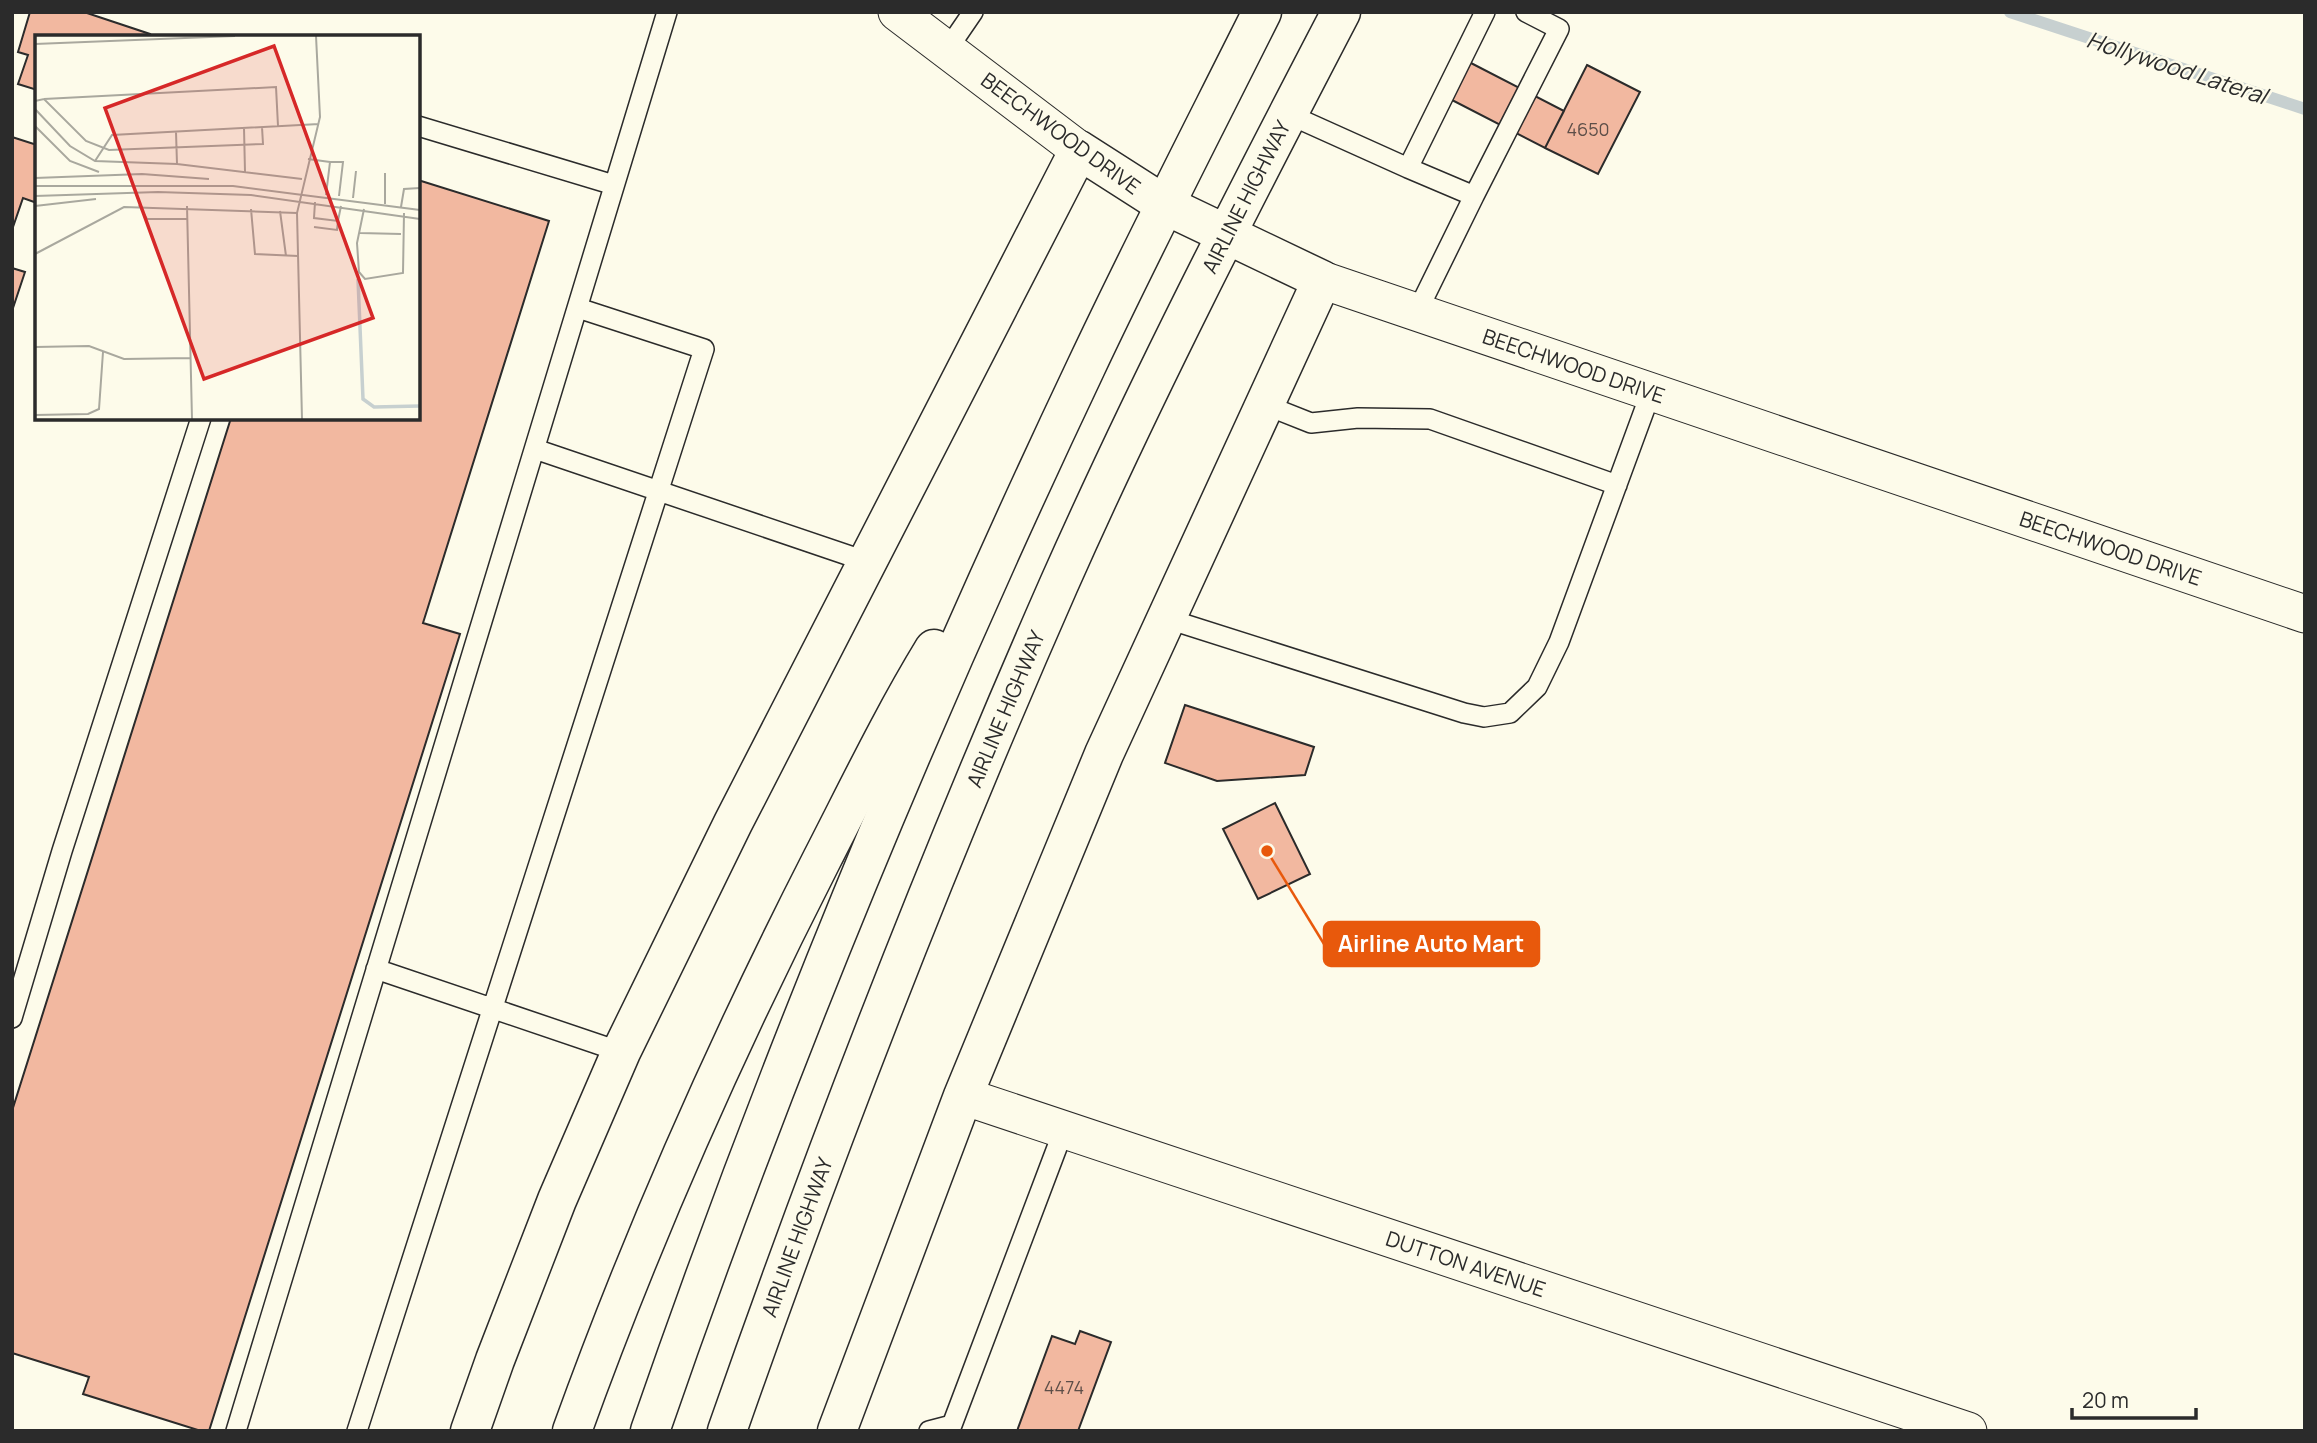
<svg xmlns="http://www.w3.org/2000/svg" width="2317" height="1443" viewBox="0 0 2317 1443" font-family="Manrope,sans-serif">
	<rect width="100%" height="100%" fill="#fdfbea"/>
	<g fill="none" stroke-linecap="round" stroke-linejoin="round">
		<!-- stream -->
		<path stroke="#c7d0d0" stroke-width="12" d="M2010 12 2305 109"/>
	</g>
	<!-- building -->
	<path fill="#f2b8a0" stroke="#2b2b2b" stroke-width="2" d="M30 12H84L150 34 149 37H37V90L18 84 28 55 18 52Z
		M1469 62 1564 111 1545 148 1450 99Z
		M1587 65 1640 92 1598 174 1545 148Z
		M12 137 37 145V203L23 198 13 227Z
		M418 180 549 221 423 623 460 634 209 1431H201L83 1394 89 1377 12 1353V1111L231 418H418Z
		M12 268 25 272 12 311Z
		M1185 705 1314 747 1305 775 1217 781 1165 763Z
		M1275 803 1310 874 1258 899 1223 829Z
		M1080 1331 1111 1342 1078 1431H1017L1052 1336 1075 1344Z"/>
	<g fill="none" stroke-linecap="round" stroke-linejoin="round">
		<!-- lane casing -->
		<g stroke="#2b2b2b" stroke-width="22">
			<path id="lane" d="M947 50 973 12
				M1288 114 1408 168 1485 12
				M418 126 614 185
				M1408 168 1474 196 1417 312
				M1474 196 1559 29 1526 12
				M1263 404 1311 423 1358 418 1430 419 1617 485
				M535 449 868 562
				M1165 618 1464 713 1484 717 1510 713 1537 687 1559 642 1651 392
				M376 969 621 1052
				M12 1018 62 851 201 418
				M236 1431 667 12
				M357 1431 704 349 578 308
				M929 1431 952 1425 1064 1129"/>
		</g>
		<!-- street casing -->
		<g stroke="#2b2b2b" stroke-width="39">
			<g id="street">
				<path d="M897 12 1079 150"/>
				<path id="s1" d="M1322 280 2305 614"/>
				<path id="s2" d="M963 1096 1968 1431"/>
			</g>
		</g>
		<!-- secondary casing -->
		<g stroke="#2b2b2b" stroke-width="41">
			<path id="secondary" d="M470 1431 495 1360 557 1200 621 1052 733 823 1079 150 1165 205 1322 280 1104 754 963 1096 837 1431"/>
		</g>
		<!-- highway casing -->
		<g stroke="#2b2b2b" stroke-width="41">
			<g id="highway">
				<path d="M572 1431C643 1234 727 1045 822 859 858 789 893 716 934 649"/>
				<path d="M650 1431C775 1069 922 713 1086 367 1142 248 1203 130 1262 12"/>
				<path id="s3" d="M727 1431C827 1145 937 861 1059 584 1145 390 1243 200 1341 12"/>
			</g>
		</g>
		<!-- lane -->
		<use href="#lane" stroke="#fdfbea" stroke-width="19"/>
		<!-- street -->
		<use href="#street" stroke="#fdfbea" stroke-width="37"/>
		<!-- secondary -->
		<use href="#secondary" stroke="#fdfbea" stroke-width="38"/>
		<!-- highway -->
		<use href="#highway" stroke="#fdfbea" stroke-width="38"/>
	</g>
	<g text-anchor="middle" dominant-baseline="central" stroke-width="5" stroke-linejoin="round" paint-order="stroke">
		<!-- number labels -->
		<g font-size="18" fill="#5d4e48">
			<text x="1588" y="129">4650</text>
			<text x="1064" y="1387">4474</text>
		</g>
		<!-- street labels -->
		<g font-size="21" fill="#2b2b2b" stroke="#fdfbea">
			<text transform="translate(1061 133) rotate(36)">BEECHWOOD DRIVE</text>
			<text stroke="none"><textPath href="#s3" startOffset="1340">AIRLINE HIGHWAY</textPath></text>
			<text stroke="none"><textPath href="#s1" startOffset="266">BEECHWOOD DRIVE</textPath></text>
			<text stroke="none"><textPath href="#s1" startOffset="833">BEECHWOOD DRIVE</textPath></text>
			<text stroke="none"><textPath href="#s3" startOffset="774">AIRLINE HIGHWAY</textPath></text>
			<text stroke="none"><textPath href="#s3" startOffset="206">AIRLINE HIGHWAY</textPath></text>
			<text stroke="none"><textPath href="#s2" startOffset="530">DUTTON AVENUE</textPath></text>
		</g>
		<!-- water labels -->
		<g font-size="23" font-style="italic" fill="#2b2b2b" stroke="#fdfbea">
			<text transform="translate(2177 67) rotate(18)">Hollywood Lateral</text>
		</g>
	</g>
	<!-- overview -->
	<g transform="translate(35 35)">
		<rect width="385" height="385" fill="#fdfbea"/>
		<path fill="none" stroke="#c7d0d0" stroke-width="3.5" d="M323 244 328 364 339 372 385 371"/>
		<path fill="none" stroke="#a9a89e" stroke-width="2" d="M0 9 200 1M9 64 241 52 243 91M0 66 9 64 51 106 74 115 228 109 227 92M0 74 35 111 60 126 142 129 267 144M0 91 35 126 64 137M209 93 210 137M141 97 142 129M273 124 295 127M60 126 77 100 284 89M0 143 107 139 174 144M0 151H198L385 175M291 160 295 127H308L304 161M0 161 123 157 216 160 385 184M318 163 321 136M280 167 279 183 303 186 306 171M350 169V138M104 170 112 184H152M0 171 61 164M152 171 157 384M366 172 369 154 385 153M216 174 220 219 263 221M329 174 322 208 324 237 330 244 368 238 369 178M245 176 251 221M279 192 302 195 303 186M325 198 366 199M0 219 89 172 262 178M0 312 54 311 89 324 156 323M0 380 53 379 64 374 68 317M267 384 262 178 285 82 281 1"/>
		<path fill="#d62828" fill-opacity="0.15" stroke="#d62828" stroke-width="3.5" d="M239 11 338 283 169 344 70 73Z"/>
		<rect width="385" height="385" fill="none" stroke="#2b2b2b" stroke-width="3.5"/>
	</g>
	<!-- callouts -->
	<path fill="none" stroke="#e8590c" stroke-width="2.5" d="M1267 851L1324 944"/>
	<circle fill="#e8590c" stroke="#fdfbea" stroke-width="2.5" cx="1267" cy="851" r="7"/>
	<rect fill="#e8590c" stroke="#e8590c" stroke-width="2.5" x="1324" y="922" width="215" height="44" rx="7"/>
	<g font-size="23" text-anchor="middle" font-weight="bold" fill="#fff">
		<text x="1431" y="952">Airline Auto Mart</text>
	</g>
	<!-- border -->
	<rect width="2317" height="1443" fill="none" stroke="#2b2b2b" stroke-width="28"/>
	<!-- scale -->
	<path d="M2072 1408v10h124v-10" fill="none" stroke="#2b2b2b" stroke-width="3.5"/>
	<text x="2082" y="1408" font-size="21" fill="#2b2b2b" stroke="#fdfbea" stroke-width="5" paint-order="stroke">20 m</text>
</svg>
